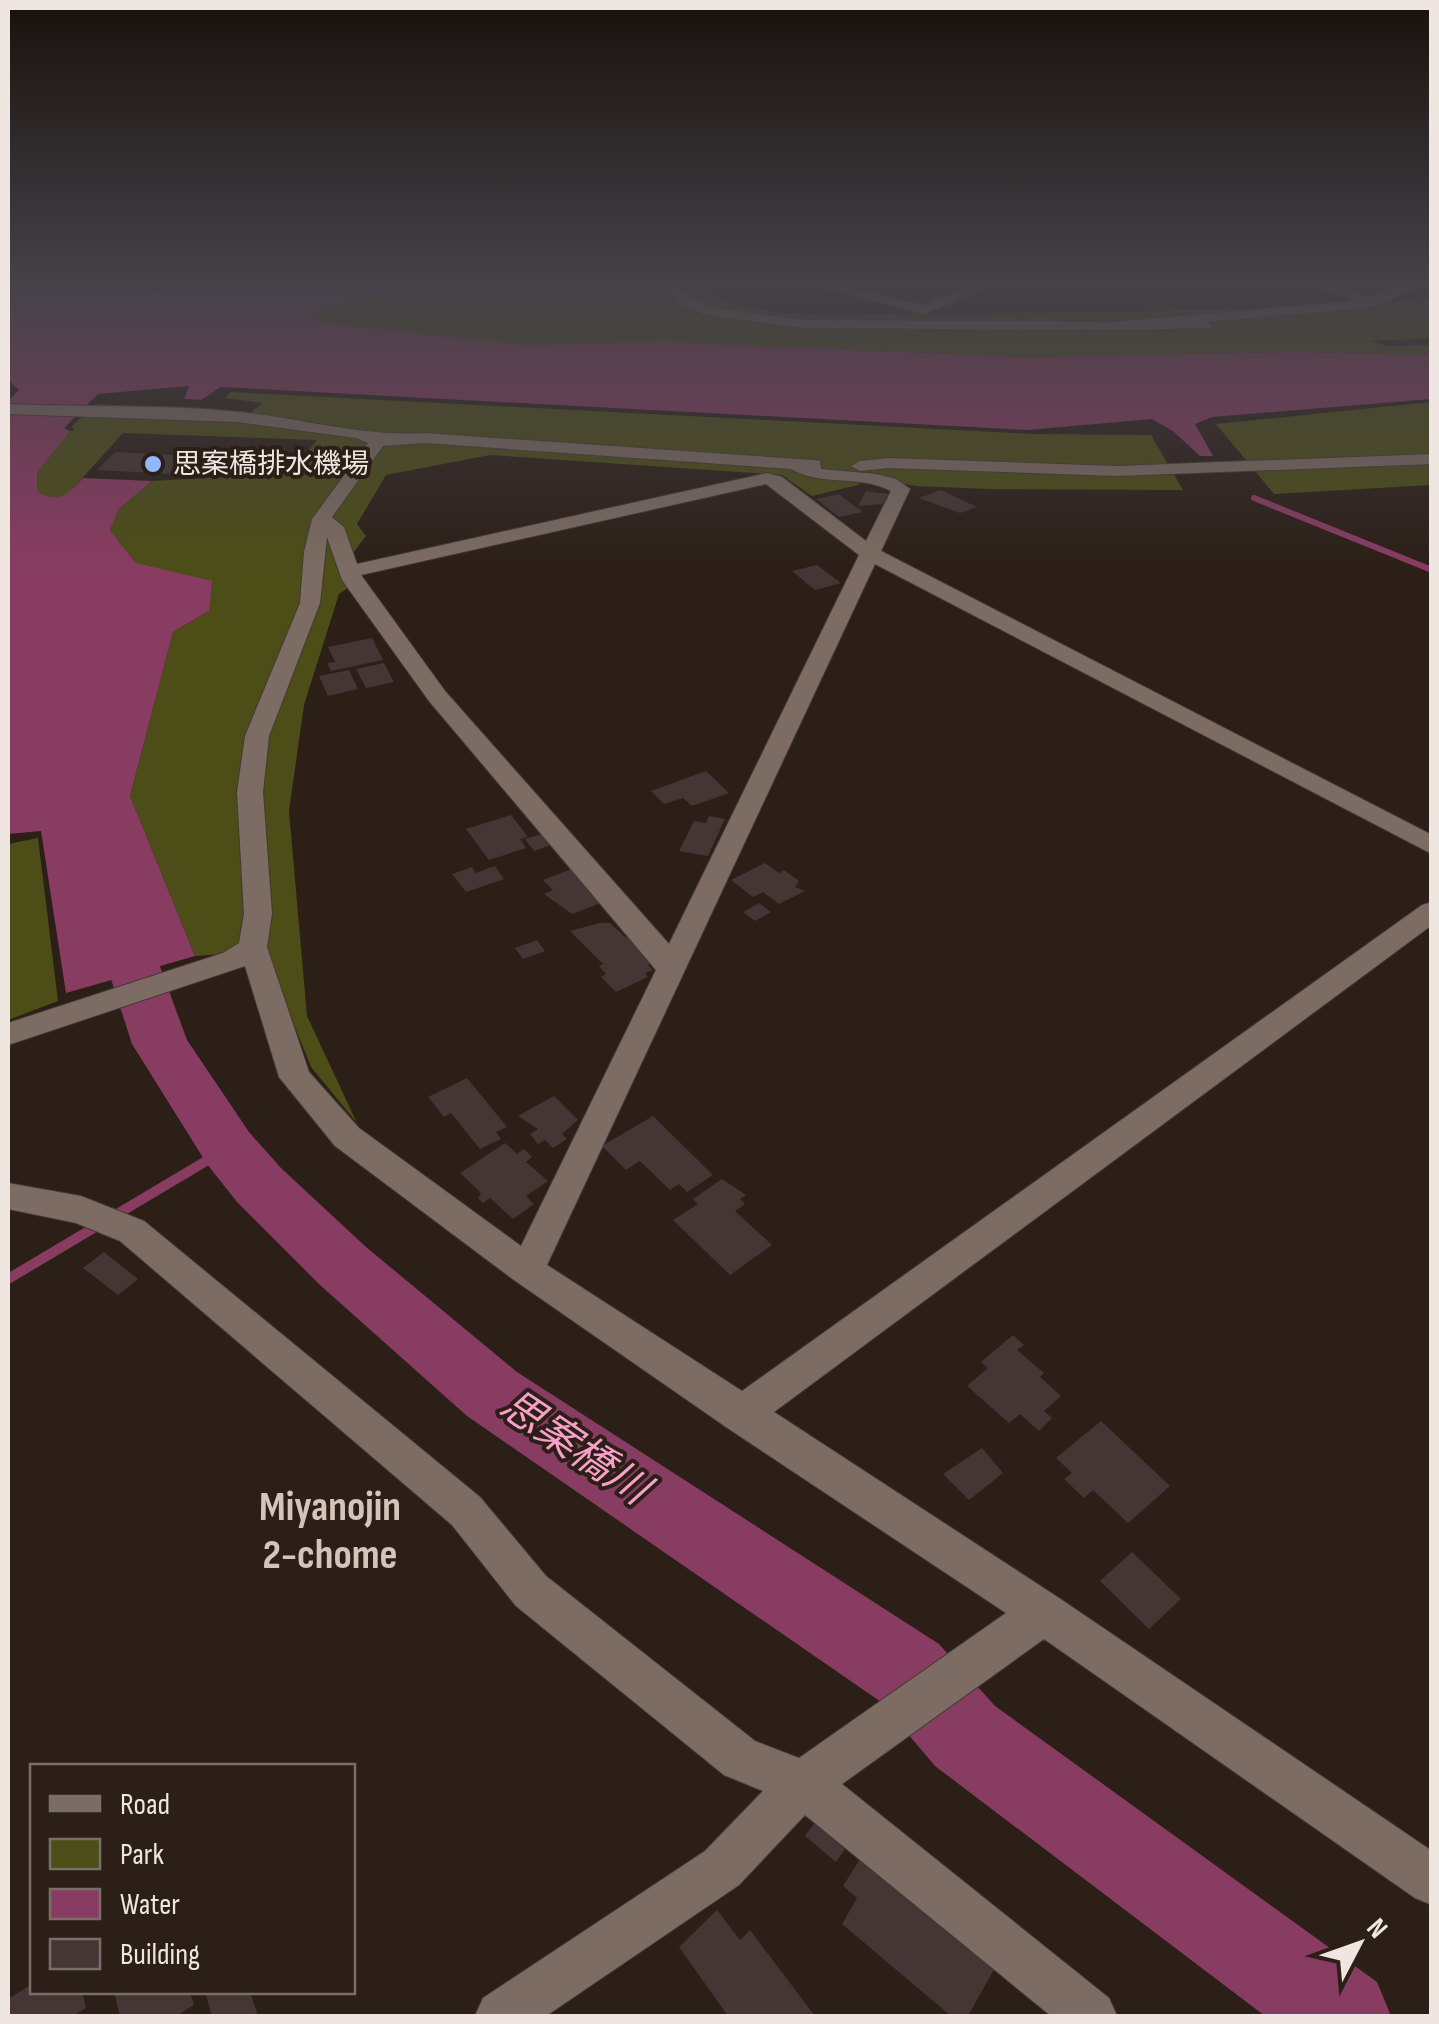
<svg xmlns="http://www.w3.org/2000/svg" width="1439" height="2024" viewBox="0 0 1439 2024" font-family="'Sofia Sans Condensed','Noto Sans JP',sans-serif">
	<rect width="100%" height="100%" fill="#2c1f18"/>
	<!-- green -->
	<path fill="#4c4d17" d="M435 283H699C744 326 852 313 912 314L913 311 944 315 1246 309 1431 299V338L1370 341 1388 346 1431 345 1432 355 1293 352 1024 357 665 342 524 345 322 323 311 315 320 308Z
		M230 392 1032 434 1151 435 1183 490 989 489 916 486 868 478 858 485 812 496 782 475 490 455 386 475 357 524 366 536 342 567 349 587 339 594 304 705 289 811 307 1016 357 1123 311 1067 264 951 195 956 130 796 173 632 209 611 136 563 110 530 119 509 152 481 290 473 317 440 123 433 65 497 51 499 38 492 37 473 70 431 75 430 71 427 96 404 251 412 263 403 225 398Z
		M1431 402V485L1274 494 1216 424Z
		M38 838 58 1001 8 1020V844Z"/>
	<!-- water -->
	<path fill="#883c61" d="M8 283H121L149 290 259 288 293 283H435L320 308 311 315 322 323 524 345 665 342 1024 357 1293 352 1431 355V399L1212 417 1195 424 1213 456H1200L1173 431 1152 419 1027 430 221 387 201 400 184 399 189 386 98 394 64 428 70 431 37 473 38 492C59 504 68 494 83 478L152 481 119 509 110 530 136 563 212 581 209 611 173 632 130 796 195 956 66 993 41 831 8 834V401L19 390 8 380Z"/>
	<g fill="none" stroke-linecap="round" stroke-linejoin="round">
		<!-- stream-far1 -->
		<path stroke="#883c61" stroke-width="6" d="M1254 498 1432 570"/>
		<!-- stream -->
		<path stroke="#883c61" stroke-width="10" d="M8 1279 228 1148"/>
		<!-- river -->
		<path fill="#883c61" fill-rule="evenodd" d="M117 885 135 890 142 901 151 942 187 1040 249 1132 281 1168 366 1247 517 1372 939 1644 995 1706 1377 1982 1391 2016H1265L935 1766 881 1702 467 1416 320 1285 237 1202 207 1164 132 1044 99 942 92 901 99 890Z"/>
	</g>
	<!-- building -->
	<path fill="#453534" d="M115 452 207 457 191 475 97 470Z
		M941 490 977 507 960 513 919 498Z
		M866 491 888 494 883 504 858 506Z
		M839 494 849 502 863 512 839 517 816 499Z
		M817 565 841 583 815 590 792 571Z
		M372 638 383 660 331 671 327 663 335 662 328 647Z
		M384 663 394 682 366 688 356 669Z
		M349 670 358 689 328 696 319 676Z
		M706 771 729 793 692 806 683 798 664 804 651 791Z
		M511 815 528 837 520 839 526 848 489 860 466 829Z
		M709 816 725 819 708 856 679 851 694 821 706 823Z
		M545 833 554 844 534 851 525 839Z
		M765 863 779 873 784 870 799 881 795 887 805 891 779 904 763 892 753 897 731 880Z
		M495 866 504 879 466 892 452 874 472 867 476 873Z
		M577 867 608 900 572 914 544 894 553 890 543 880Z
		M759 903 771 912 755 921 743 912Z
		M600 923H610L625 937 629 935 656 962 648 965 653 970 645 973 648 977 616 992 601 977 606 974 599 966 603 964 570 931Z
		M537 940 545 951 523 959 515 948Z
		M467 1078 507 1127 496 1132 501 1139 480 1149 451 1113 444 1117 428 1097Z
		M554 1096 578 1120 562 1134 567 1139 553 1148 545 1140 538 1144 530 1134 538 1129 518 1116Z
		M653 1116 713 1175 687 1192 679 1184 670 1190 640 1161 626 1170 602 1146Z
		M505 1143 517 1154 524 1149 532 1157 526 1162 548 1181 526 1196 534 1204 513 1219 490 1198 483 1203 478 1198 481 1193 460 1173Z
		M722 1179 746 1195 740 1199 745 1204 735 1211 772 1245 730 1275 673 1220 698 1204 693 1199Z
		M104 1252 138 1279 118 1295 83 1268Z
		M1013 1335 1024 1345 1017 1350 1044 1373 1040 1377 1061 1396 1044 1411 1052 1418 1039 1431 1020 1414 1009 1423 967 1386 988 1368 981 1362Z
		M1101 1421 1170 1486 1128 1523 1093 1490 1084 1498 1064 1479 1072 1473 1056 1458Z
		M982 1448 1003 1473 969 1500 943 1474Z
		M1132 1552 1181 1599 1149 1629 1100 1581Z
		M818 1818 848 1844 836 1862 805 1836Z
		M862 1856 996 1966 968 2016H951L842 1924 857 1898 843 1886Z
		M717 1910 740 1940 750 1930 815 2016H728L679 1947Z
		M32 1984V1992H82L86 2008 73 2016H8V1999Z
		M114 1992H190L194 2005 176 2016H120Z
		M205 1992H250L258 2016H212Z"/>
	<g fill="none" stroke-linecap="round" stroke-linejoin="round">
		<!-- street casing -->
		<g stroke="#443a35" stroke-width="2">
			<path id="street" d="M805 283H831L923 305 979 283H999L924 314Z
				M1310 283H1332L1381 302 1369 305Z
				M1205 321 1212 325 1210 328 1118 330 1111 326 1118 322Z
				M8 404C85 407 164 404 241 412 303 419 364 437 425 433L814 460 820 461 821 469 876 474 896 479 910 489 881 551 1432 835V854L875 564 547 1265 742 1391 1422 905 1432 902V925L774 1412 1059 1598 1432 1851V1905L1415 1898 1044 1639 842 1784 1109 1998 1117 2016H1051L805 1815 739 1885 546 2016H475L483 1998 705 1851 763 1791 724 1775 516 1606 452 1525 120 1241 76 1223 8 1209V1183L81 1196 144 1221 480 1497 546 1576 755 1741 799 1758 1006 1613 726 1427 514 1280 335 1146 279 1077 245 966 8 1045V1023L223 953 239 943 244 914 237 792 245 736 300 603 304 552 312 519 368 443 356 438 237 422 8 414ZM425 443 791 469C823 487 860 474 891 491L866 541 782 477 767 473 357 564 344 527 332 517 383 446ZM766 484 859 555 669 944 445 691 361 575ZM327 537 342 580 429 701 656 970 521 1246 359 1128 309 1072 267 947 272 914 263 792 269 736 320 603Z
				M1432 454V464L1117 476 889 468 860 471 851 466 860 461 889 458 1117 466Z"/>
		</g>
		<!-- secondary casing -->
		<g stroke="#443a35" stroke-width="2">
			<path id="secondary" d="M659 283H675L693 300 714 308 804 320 1113 322 1354 301 1406 283H1426L1379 305 1354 309 1113 330 804 328 706 315 683 306Z"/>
		</g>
		<!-- street -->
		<use href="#street" fill="#7c6c63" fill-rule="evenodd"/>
		<!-- secondary -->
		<use href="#secondary" fill="#7c6c63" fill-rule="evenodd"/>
	</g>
	<!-- sky -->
	<linearGradient id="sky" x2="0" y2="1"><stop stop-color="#18110d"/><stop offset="0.5" stop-color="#454248"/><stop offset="1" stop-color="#454248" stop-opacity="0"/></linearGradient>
	<rect width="1439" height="567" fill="url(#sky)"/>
	<!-- markers -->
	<circle fill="#92b7fd" stroke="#2c1f18" stroke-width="4" cx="153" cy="464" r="10"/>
	<g text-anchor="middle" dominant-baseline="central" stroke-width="8" stroke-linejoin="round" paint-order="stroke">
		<!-- far-poi labels -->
		<g font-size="28" fill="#efe6e1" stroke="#2c1f18" text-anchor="start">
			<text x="173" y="464">思案橋排水機場</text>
		</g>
		<!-- near-water labels -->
		<g font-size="42" font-style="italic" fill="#f79fc6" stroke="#2c1f18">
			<text transform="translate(574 1448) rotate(34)">思案橋川</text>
		</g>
		<!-- near-neighbourhood labels -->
		<g font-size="42" font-weight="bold" fill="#d5c4ba" stroke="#2c1f18">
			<text x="330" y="1507">Miyanojin<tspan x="330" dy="48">2-chome</tspan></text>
		</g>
	</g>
	<!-- border -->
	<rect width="1439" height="2024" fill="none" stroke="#efe6e1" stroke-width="20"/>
	<!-- legend -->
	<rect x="30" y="1764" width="325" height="230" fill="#2c1f18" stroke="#7a6f68" stroke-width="2.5"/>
	<rect x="50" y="1796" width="50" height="15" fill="#7c6c63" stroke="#7a6f68" stroke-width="2.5"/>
	<text x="120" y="1814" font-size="30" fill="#efe6e1">Road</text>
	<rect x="50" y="1839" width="50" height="30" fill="#4c4d17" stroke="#7a6f68" stroke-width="2.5"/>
	<text x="120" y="1864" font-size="30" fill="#efe6e1">Park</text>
	<rect x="50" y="1889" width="50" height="30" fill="#883c61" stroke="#7a6f68" stroke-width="2.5"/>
	<text x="120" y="1914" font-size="30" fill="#efe6e1">Water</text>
	<rect x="50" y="1939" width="50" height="30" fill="#453534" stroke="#7a6f68" stroke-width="2.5"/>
	<text x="120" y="1964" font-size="30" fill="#efe6e1">Building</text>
	<!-- north arrow -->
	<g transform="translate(1359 1944) rotate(49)" stroke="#2c1f18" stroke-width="8" paint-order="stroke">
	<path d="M0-8L18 38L0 25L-18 38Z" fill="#efe6e1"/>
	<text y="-15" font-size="28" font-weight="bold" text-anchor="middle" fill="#efe6e1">N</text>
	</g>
</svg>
